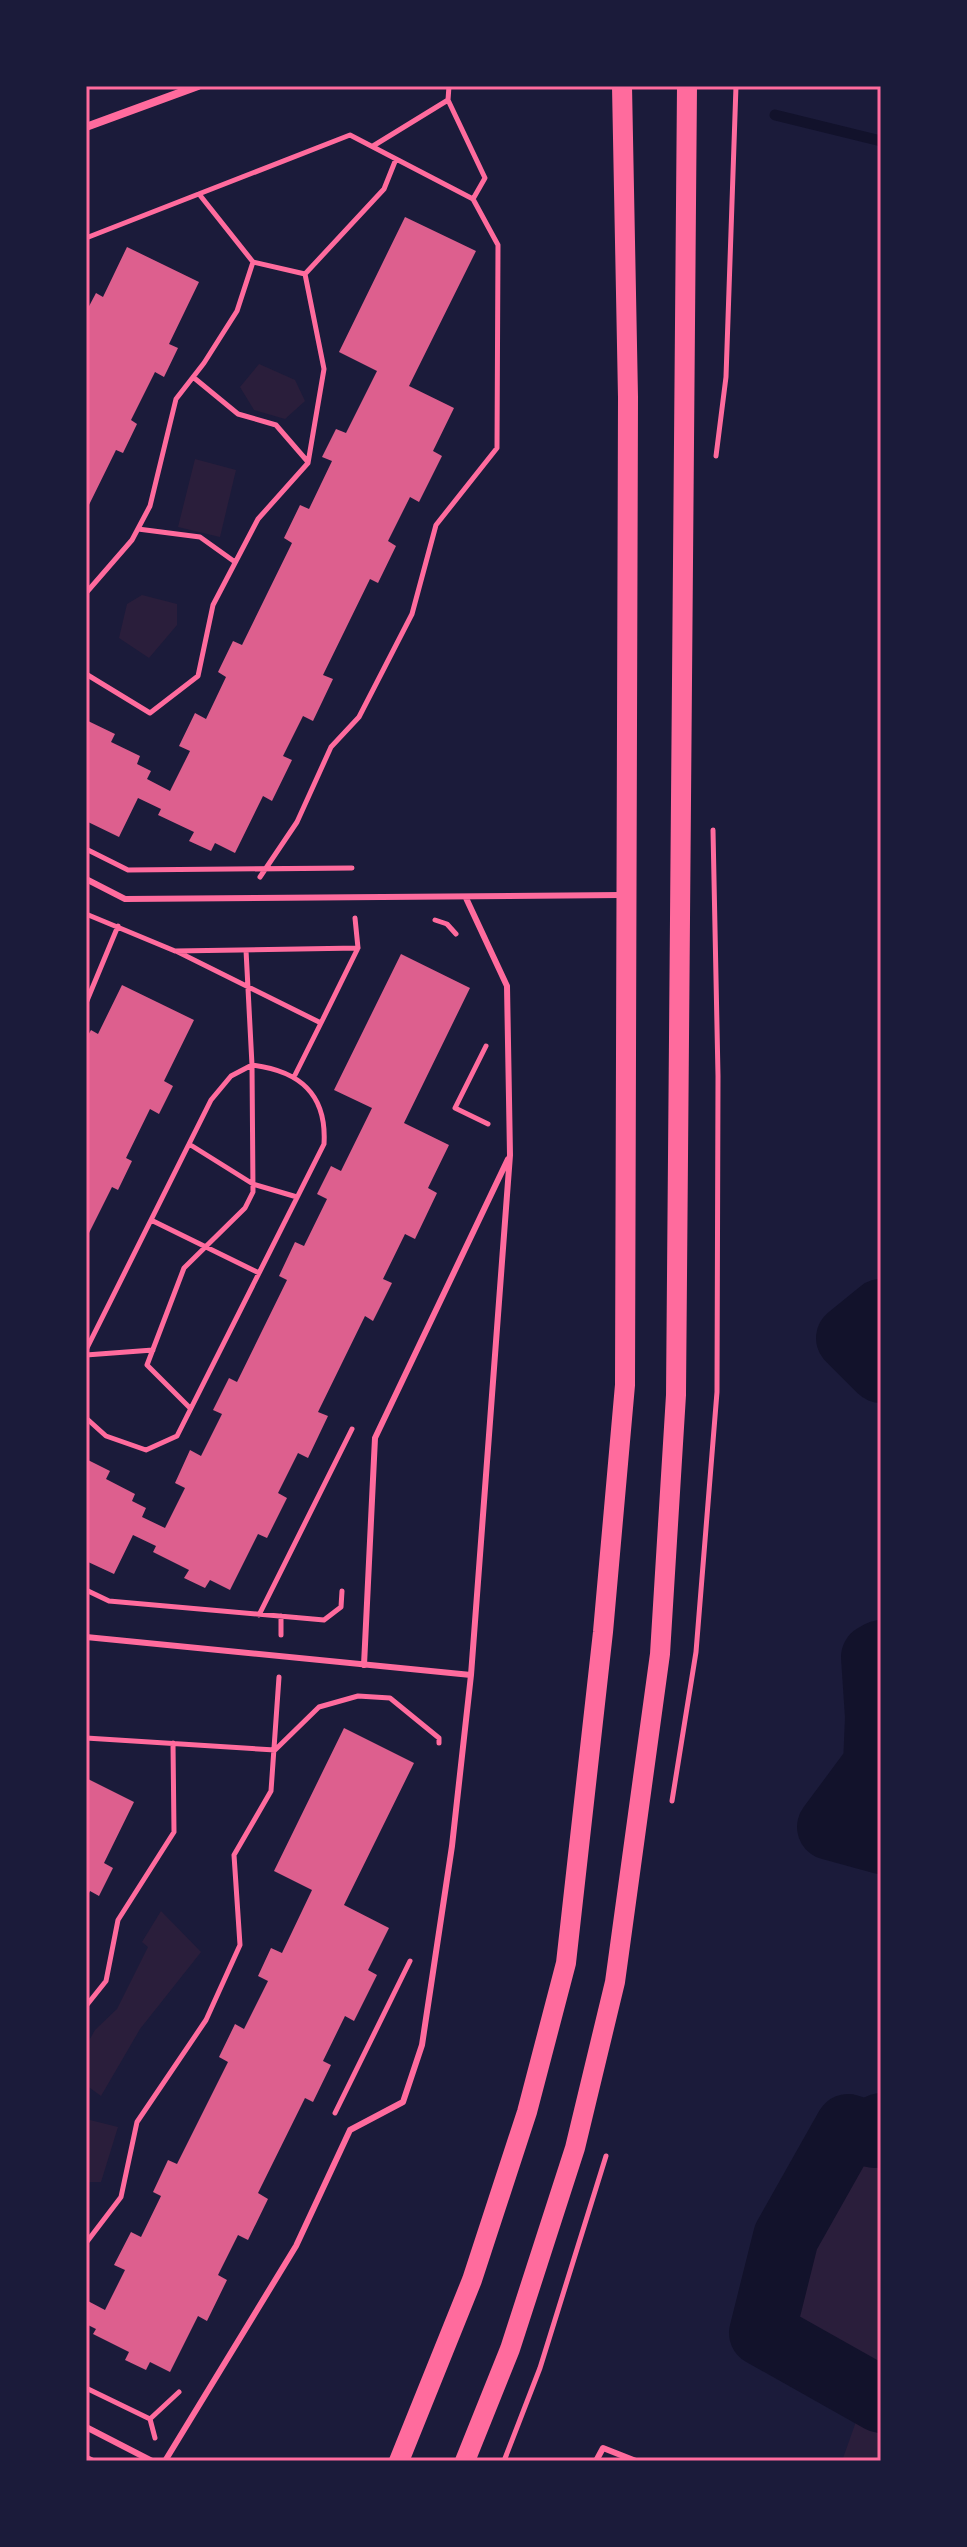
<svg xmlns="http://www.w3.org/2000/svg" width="967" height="2547" viewBox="0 0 967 2547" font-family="Manrope,sans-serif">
	<rect width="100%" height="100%" fill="#1b1b3a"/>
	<!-- green -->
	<path fill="#2a1e3b" d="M259 364 295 380 305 401 285 419 254 410 240 387Z
		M195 459 236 470 220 537 178 527Z
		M142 595 177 604V625L149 658 119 638 127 604Z
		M161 1911 201 1952 140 2029 101 2096 86 2085V2046L95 2030 117 2009 148 1947 142 1942Z
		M86 2119 118 2127 101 2182H86Z
		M881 2149V2461H842L874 2371 784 2326 804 2241 859 2151Z"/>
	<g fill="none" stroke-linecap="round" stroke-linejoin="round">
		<!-- stream -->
		<path stroke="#12122b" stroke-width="11" d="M775 115 881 141"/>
		<!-- river -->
		<path stroke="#12122b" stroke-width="66" d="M881 1312 849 1338 881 1370
			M881 1653 874 1657 878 1717 876 1765 830 1827 881 1841
			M881 2126 874 2135 848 2127 786 2237 762 2333 881 2400"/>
	</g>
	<!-- building -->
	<path fill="#dd5f8e" d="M405 217 476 251 409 386 454 408 433 451 442 456 419 502 410 497 388 541 396 546 378 583 370 579 323 675 333 679 313 721 303 716 283 756 292 760 272 801 263 796 235 853 215 843 211 851 189 841 194 832 158 815 161 809 138 798 119 837 86 821V720L115 734 111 742 140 756 137 764 151 771 147 779 170 791 190 751 179 746 195 713 206 719 226 677 218 672 233 641 242 645 292 543 284 538 300 505 309 509 332 461 322 457 336 429 346 433 377 371 339 352Z
		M127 247 199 282 169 344 178 348 164 377 155 372 131 420 137 424 123 453 116 450 86 511V312L96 293 103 297Z
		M401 954 470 988 404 1123 449 1145 428 1188 437 1193 415 1239 405 1234 383 1279 392 1283 373 1321 365 1316 318 1412 328 1416 308 1458 298 1453 278 1493 287 1498 267 1538 258 1534 230 1590 210 1580 205 1588 184 1578 189 1570 153 1552 156 1546 133 1535 114 1574 86 1561V1459L110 1471 106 1479 135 1494 132 1501 146 1508 142 1517 165 1528 185 1488 175 1483 190 1450 201 1456 222 1414 213 1410 229 1378 237 1382 287 1280 279 1276 295 1242 304 1246 327 1199 317 1194 331 1166 341 1171 372 1108 334 1090Z
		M122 985 194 1020 164 1081 173 1086 159 1114 150 1109 126 1158 132 1161 118 1190 112 1187 86 1239V1039L91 1030 98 1034Z
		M344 1728 414 1763 344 1905 389 1928 368 1970 377 1975 354 2021 345 2016 323 2061 331 2065 313 2102 305 2098 258 2193 268 2199 248 2240 238 2235 218 2275 227 2280 207 2321 198 2316 170 2372 150 2362 146 2370 125 2360 129 2352 93 2334 96 2329 86 2324V2300L105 2310 125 2270 114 2265 131 2232 141 2237 161 2196 153 2192 168 2160 177 2164 228 2062 219 2057 235 2024 244 2029 268 1981 258 1976 271 1948 282 1953 312 1890 274 1871Z
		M86 1778 134 1802 104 1863 113 1868 99 1896 90 1891 86 1899Z"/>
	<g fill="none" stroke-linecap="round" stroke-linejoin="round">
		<!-- path -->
		<path stroke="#ff6b9d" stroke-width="5" d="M448 100 485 178 473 199
			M373 146 448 100 449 86
			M199 194 253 262 305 274 384 189 396 159
			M86 238 350 135 473 199 498 245 497 448 436 525 412 614 359 717 331 747 297 822 260 877
			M193 377 238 414 276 425 308 462
			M716 456 726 377 736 86
			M138 529 200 537 235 562
			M86 593 132 540 150 506 176 399 204 363 237 311 253 262
			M86 674 150 713 198 676 213 605 258 519 308 463 324 369 305 274
			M86 849 128 870 352 868
			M86 914 175 951 358 948 355 918
			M435 920 447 924 456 934
			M176 951 321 1023 358 948
			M86 1003 118 926
			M486 1046 455 1108 488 1124
			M295 1075 321 1023
			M189 1144 253 1184 297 1197
			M151 1220 259 1273
			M86 1350 211 1100 231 1076 252 1065C300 1071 327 1094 324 1144L177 1436 146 1450 106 1436 86 1418
			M86 1355 153 1350
			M190 1408 147 1365 184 1268 245 1208 253 1192 252 1065 246 950
			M86 1590 109 1601 324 1620 341 1607 342 1591
			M259 1615 352 1429
			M281 1635V1616
			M86 1738 275 1750 319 1707 358 1696 390 1698 439 1738V1743
			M672 1801 696 1652 717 1392 718 1076 713 830
			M86 2006 106 1981 118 1920 174 1832 173 1743
			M335 2113 410 1961
			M86 2243 121 2197 137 2122 206 2020 240 1945 234 1855 271 1791 279 1677
			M86 2388 150 2419 179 2392
			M150 2419 155 2438
			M86 2457 94 2461
			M504 2461 540 2368 606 2156"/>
		<!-- service -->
		<path stroke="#ff6b9d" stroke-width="6" d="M86 879 125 899 621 895
			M86 1637 471 1675
			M364 1665 375 1438 508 1159
			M86 2427 152 2461
			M165 2461 296 2246 350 2130 403 2102 422 2045 452 1846 471 1675 510 1155 507 986 466 898
			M596 2461 603 2448 636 2461"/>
		<!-- minor -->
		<path stroke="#ff6b9d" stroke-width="8" d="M86 127 198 86"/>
		<!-- primary -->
		<path stroke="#ff6b9d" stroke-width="20" d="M399 2461 472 2280 527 2112 566 1963 603 1632 625 1385 628 397 622 86
			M465 2461 510 2349 575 2148 615 1982 660 1654 676 1395 687 86"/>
	</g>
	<!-- border -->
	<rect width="967" height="2547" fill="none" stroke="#1b1b3a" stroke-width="176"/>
	<rect x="88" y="88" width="791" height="2371" fill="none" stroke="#ff6b9d" stroke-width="3"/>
</svg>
